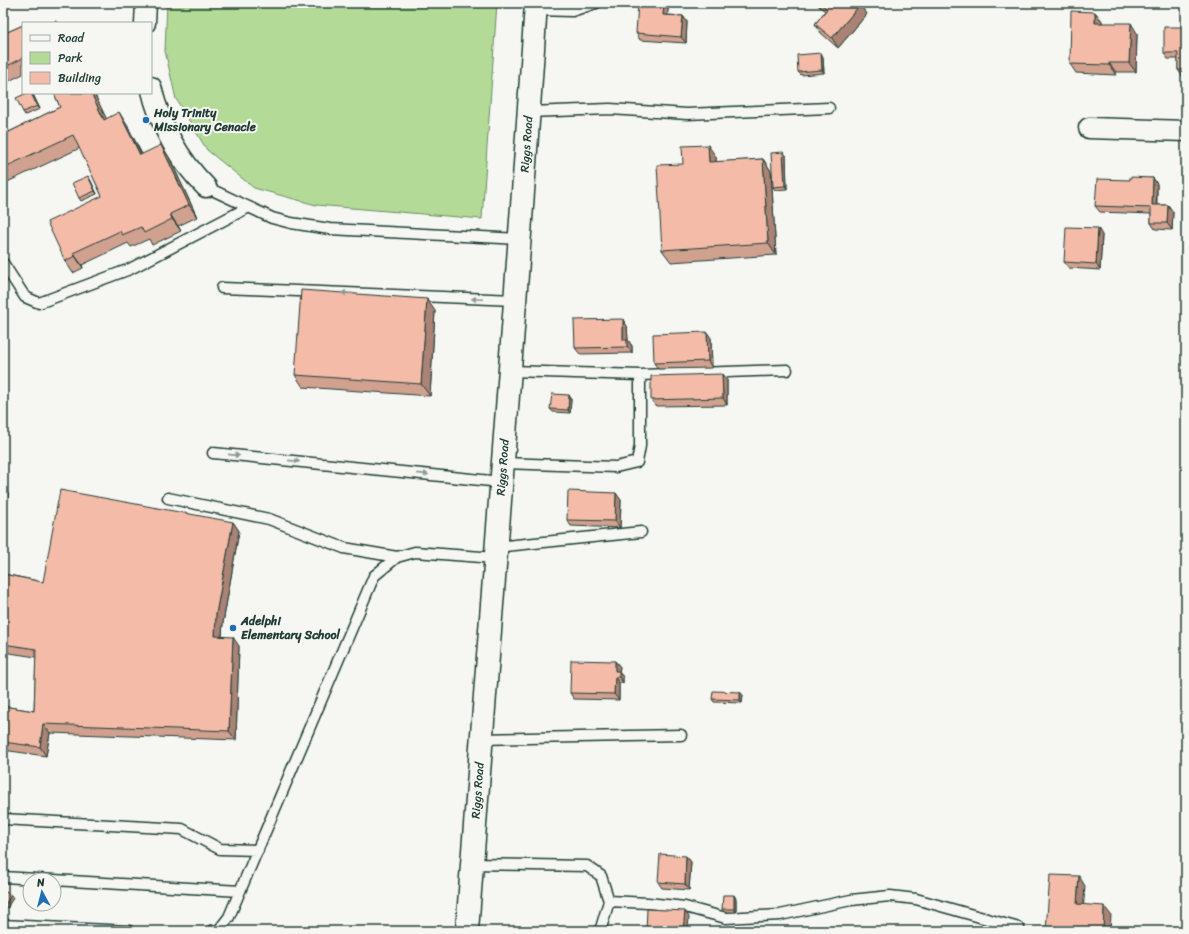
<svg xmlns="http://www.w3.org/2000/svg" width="1189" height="934" viewBox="0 0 1189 934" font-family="Sriracha,sans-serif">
	<rect width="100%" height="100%" fill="#f6f6f2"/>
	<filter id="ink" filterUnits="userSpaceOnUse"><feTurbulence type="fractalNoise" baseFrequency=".025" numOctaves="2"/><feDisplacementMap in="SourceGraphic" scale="8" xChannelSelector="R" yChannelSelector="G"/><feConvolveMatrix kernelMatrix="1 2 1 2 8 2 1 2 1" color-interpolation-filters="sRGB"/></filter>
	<g filter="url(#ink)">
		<!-- green -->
		<path fill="#b3db97" stroke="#698c66" d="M167 3H497L482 219 316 205 254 188 207 150 176 99 165 51Z"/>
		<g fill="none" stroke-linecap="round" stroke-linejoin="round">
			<!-- lane casing -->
			<g stroke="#1f3d34" stroke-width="13">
				<path id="lane" d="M535 10 572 11 596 3
					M529 112 610 109 687 114 829 108
					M206 187 272 218 291 223 330 229 521 239
					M3 263 25 297 39 303 130 269 249 207
					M222 288 516 300
					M640 375 787 370
					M213 453 501 482
					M502 463 616 467 637 462 640 446V375L511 371
					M168 498 269 519 344 548 397 557
					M496 547 641 532
					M482 739 681 735
					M3 819 182 829 220 849 258 850
					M472 864 587 866 601 876 609 901 601 928 598 931
					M3 877 240 891
					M609 901 648 903 685 907 726 918 780 915 851 900 890 896 916 899 1019 928
					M3 925 129 931
					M211 931 219 930 229 917 374 576 397 557 415 552 495 558"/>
			</g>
			<!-- street casing -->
			<g stroke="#1f3d34" stroke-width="23">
				<path id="street" d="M145 23 146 3
					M151 87C160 125 178 159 206 187
					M1089 128 1186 131"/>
			</g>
			<!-- secondary casing -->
			<g stroke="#1f3d34" stroke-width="25">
				<g id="secondary">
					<path id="s1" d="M467 931C490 622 516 313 536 3"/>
				</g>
			</g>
			<!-- lane -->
			<use href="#lane" stroke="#f6f6f2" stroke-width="10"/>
			<!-- street -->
			<use href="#street" stroke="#f6f6f2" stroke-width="20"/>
			<!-- secondary -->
			<use href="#secondary" stroke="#f6f6f2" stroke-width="22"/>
		</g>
		<!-- wall -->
		<path fill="#d1a190" stroke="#1f3d34" d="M815 3H858L867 14 838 48 821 33 815 24 825 11Z
			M1095 12 1102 21V23L1137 33 1136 72H1116V75L1076 73 1070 64Z
			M668 15 683 16 687 22 686 43 640 40 636 33Z
			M23 25V74L3 84V34Z
			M1186 27V76L1183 77 1178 70V59H1168L1164 53Z
			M821 53 823 57 824 73 801 75 798 72Z
			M27 93H32L40 109 25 115 23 112Z
			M54 93H94L106 119 127 125 142 154 169 157 197 217 178 226 181 231 152 245 149 239 131 247 128 243 82 265 83 268 73 273 65 261 102 196 80 148 3 184V120L9 132 60 107Z
			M786 155 787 189 775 190 773 187Z
			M716 157V162L763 159 771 171 776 255 671 262 662 250 683 164Z
			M1153 178 1157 184V205H1168L1173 212 1172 230 1155 229 1151 223V214L1100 212 1095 206 1130 180Z
			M90 179 97 194 81 201 79 198Z
			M1102 235 1100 270 1069 268 1064 262Z
			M435 311 430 396 303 387 295 375Z
			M627 326 628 340 632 346V353L580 354 575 348Z
			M711 338 712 368 658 369 654 363Z
			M727 380V405L656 406 651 400Z
			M569 395 571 399 570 413 553 412 550 409Z
			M3 487 8 493 4 574 43 582 233 522 239 531 223 623 222 636 239 646 236 740 50 733 46 756 3 750V706L34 711 36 657 3 652Z
			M621 500 620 528 571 526 567 520Z
			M615 661 620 667 619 672 623 677V683H619V700L574 699 570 693Z
			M740 692 743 695 742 703 714 702 712 699Z
			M686 856 691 862 689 890 662 888 658 882Z
			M734 895 736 899V912H724L722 909Z"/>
		<!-- shaded-wall -->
		<path fill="#aa8376" stroke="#1f3d34" d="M664 3H669L667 21 663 15Z
			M860 5 867 14 838 48 832 38Z
			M1095 12 1102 21 1101 32 1095 23Z
			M683 16 687 22 686 43 681 37Z
			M1131 23 1137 33 1136 72 1129 63Z
			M821 53 823 57 824 73 822 70Z
			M1109 63 1116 72V75L1109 65Z
			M31 93 33 94 40 109 37 106Z
			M91 93H94L113 132 104 120Z
			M119 112 127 125 148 168 140 155Z
			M3 120 15 145 7 133 3 125Z
			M161 145 169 157 197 217 189 205Z
			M708 145 716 157 717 174 709 162Z
			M783 152 786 155 787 189 785 186Z
			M763 159 771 171 776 255 768 243Z
			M88 176 90 179 97 194 95 191Z
			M1153 178 1157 184 1156 211 1152 205Z
			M1168 205 1173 212 1172 230 1167 223Z
			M170 214 178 226 181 231 172 219Z
			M1098 228 1102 235 1100 270 1096 264Z
			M73 253 82 265 83 268Z
			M427 299 435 311 430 396 421 384Z
			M623 319 627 326 628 340 632 346V353L623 340Z
			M707 332 711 338 712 368 708 361Z
			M722 374 727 380V405L723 398Z
			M569 395 571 399 570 413 568 410Z
			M3 487 8 493 3 582Z
			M616 493 621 500 620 528 615 521Z
			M233 522 239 531 223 623 221 645 215 636 216 614Z
			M233 637 239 646 236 740 229 731Z
			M615 661 620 667 619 672 623 677V683L615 671Z
			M615 677 619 683V700L614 694Z
			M740 692 743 695 742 703 740 700Z
			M43 724 50 733 46 756 40 747Z
			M686 856 691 862 689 890 685 884Z
			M1079 876 1085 886 1083 913 1077 904Z
			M11 895 13 898 7 908 5 905Z
			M734 895 736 899V912L734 909Z
			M1104 906 1111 915 1110 931H1103Z
			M685 911 689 917 688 931H683Z"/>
		<!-- building -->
		<path fill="#f3bba8" stroke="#1f3d34" d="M638 3H664L663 15 683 16 681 37 636 33Z
			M820 3H858L860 5 832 38 815 24 827 9Z
			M1071 11 1095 12V23H1131L1129 63H1109V65L1070 64Z
			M56 21 57 23H51Z
			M23 25V58L3 68V34Z
			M1164 27H1186V70H1178V53H1164Z
			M821 53 822 70 798 72 797 55Z
			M27 93H31L37 106 23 112 16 98Z
			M54 93H91L104 120 119 112 140 155 161 145 189 205 170 214 172 219 144 233 141 227 122 235 120 231 73 253 75 256 65 261 47 222 102 196 73 135 3 168V125L7 133 60 107Z
			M708 145 709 162 763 159 768 243 662 250 657 165 683 164 682 146Z
			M783 152 785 186 773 187 771 153Z
			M88 176 95 191 79 198 72 183Z
			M1130 177 1153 178 1152 205H1168L1167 223H1151V208L1095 206 1097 179 1130 180Z
			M1066 227 1098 228 1096 264 1064 262Z
			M301 290 427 299 421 384 295 375Z
			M623 319V340H627V347L575 348 574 320Z
			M707 332 708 361 654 363 653 334Z
			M722 374 723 398 651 400V376Z
			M552 394 569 395 568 410 550 409Z
			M60 490 233 522 216 614 215 636 233 637 229 731 43 724 40 747 3 742V706L34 711 36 649 3 644V574L43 582Z
			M568 491 616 493 615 521 567 520Z
			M571 660 615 661V671H619V677H615L614 694 570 693Z
			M713 691 740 692V700L712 699Z
			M660 854 686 856 685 884 658 882Z
			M1050 875 1079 876 1077 904 1104 906 1103 931H1046Z
			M4 891 11 895 5 905 3 904V893Z
			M723 895H734V909H722Z
			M647 909 685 911 683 931H646Z"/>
		<!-- one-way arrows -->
		<defs><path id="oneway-solid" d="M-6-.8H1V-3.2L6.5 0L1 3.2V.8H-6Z"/></defs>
		<g fill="#8a9a93">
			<use href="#oneway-solid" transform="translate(347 293) rotate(-178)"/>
			<use href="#oneway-solid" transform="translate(477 299) rotate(-178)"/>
			<use href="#oneway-solid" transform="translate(234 455) rotate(6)"/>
			<use href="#oneway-solid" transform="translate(294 461) rotate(6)"/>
			<use href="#oneway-solid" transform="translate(423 474) rotate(6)"/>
		</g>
	</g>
	<!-- markers -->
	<g fill="#1f6fb2" stroke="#f6f6f2" stroke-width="1.5">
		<circle cx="146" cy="120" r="4"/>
		<circle cx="233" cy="628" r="4"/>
	</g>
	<g text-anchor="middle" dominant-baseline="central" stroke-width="4" stroke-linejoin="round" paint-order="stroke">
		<!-- poi labels -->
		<g font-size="12" font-weight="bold" fill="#1f3d34" stroke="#f6f6f2" text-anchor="start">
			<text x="154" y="113">Holy Trinity<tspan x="154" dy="14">Missionary Cenacle</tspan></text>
			<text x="241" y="621">Adelphi<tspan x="241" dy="14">Elementary School</tspan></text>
		</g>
		<!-- street labels -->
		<g font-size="12" fill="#1f3d34" stroke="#f6f6f2">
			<text stroke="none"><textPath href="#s1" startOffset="789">Riggs Road</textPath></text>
			<text stroke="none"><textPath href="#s1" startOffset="465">Riggs Road</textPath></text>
			<text stroke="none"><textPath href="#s1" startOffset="141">Riggs Road</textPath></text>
		</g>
	</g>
	<!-- margin -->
	<rect width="1189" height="934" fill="none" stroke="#f6f6f2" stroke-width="16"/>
	<rect x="8" y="8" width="1173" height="918" fill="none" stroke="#1f3d34" stroke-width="1.5" filter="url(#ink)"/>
	<!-- legend -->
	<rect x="22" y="22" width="130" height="72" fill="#f6f6f2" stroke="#a0aca6"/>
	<rect x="30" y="35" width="20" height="6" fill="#f6f6f2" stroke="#a0aca6"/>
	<text x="58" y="42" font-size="12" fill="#1f3d34">Road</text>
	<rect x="30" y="52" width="20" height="12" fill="#b3db97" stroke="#a0aca6"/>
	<text x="58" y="62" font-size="12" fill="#1f3d34">Park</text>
	<rect x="30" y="72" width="20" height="12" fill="#f3bba8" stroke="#a0aca6"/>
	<text x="58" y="82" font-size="12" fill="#1f3d34">Building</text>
	<!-- north arrow -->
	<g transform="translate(42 892) rotate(353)"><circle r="19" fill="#f6f6f2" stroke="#a0aca6"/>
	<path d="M0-3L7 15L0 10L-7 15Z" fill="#1f6fb2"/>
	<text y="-6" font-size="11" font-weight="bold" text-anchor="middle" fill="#1f3d34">N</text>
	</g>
</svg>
